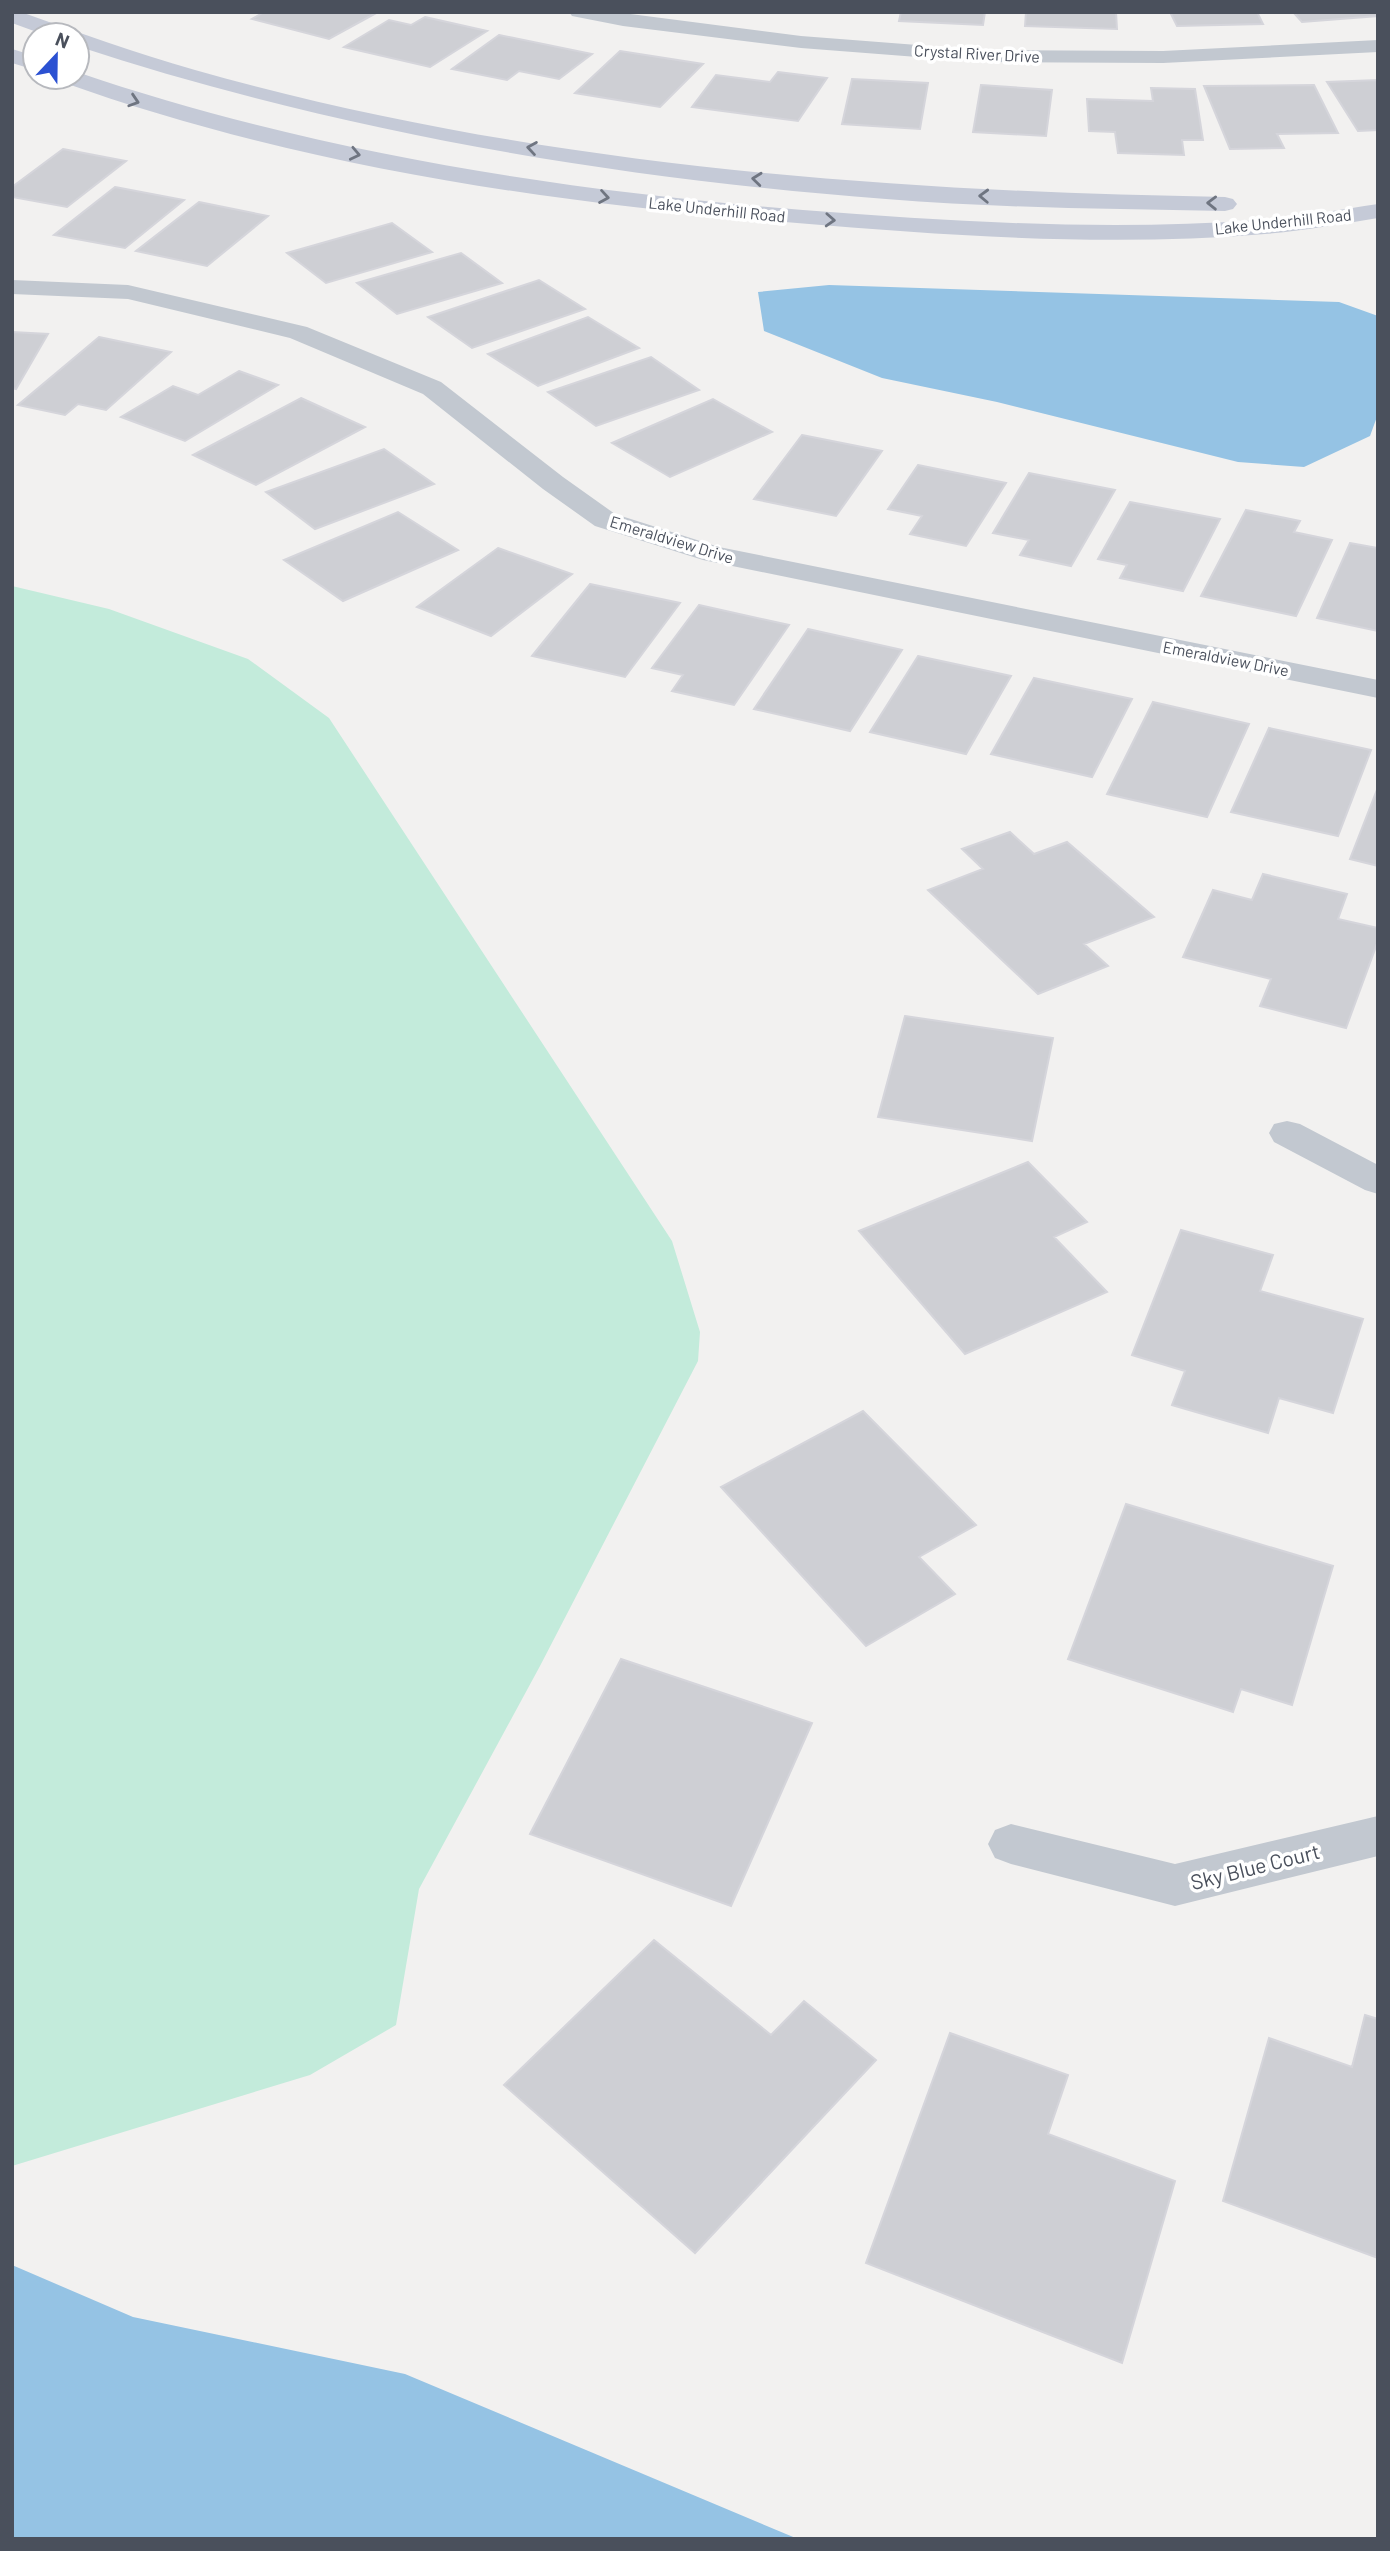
<svg xmlns="http://www.w3.org/2000/svg" width="1390" height="2551" viewBox="0 0 1390 2551" font-family="Barlow,sans-serif">
	<rect width="100%" height="100%" fill="#f2f1f0"/>
	<!-- green -->
	<path fill="#c3ebdb" d="M12 586 109 609 248 659 329 718 672 1241 700 1332 698 1361 540 1666 419 1889 396 2025 310 2075 12 2166Z"/>
	<!-- water -->
	<path fill="#95c3e4" d="M829 285 1339 302 1378 316V414L1370 436 1304 467 1238 462 997 402 882 378 764 331 758 292Z
		M12 2265 133 2317 405 2374 798 2539H12Z"/>
	<!-- building -->
	<path fill="#cecfd4" stroke="#d5d5db" stroke-width="2" d="M264 12H378L329 39 252 19Z
		M901 12H985L983 25 899 21Z
		M1026 12H1116L1117 29 1025 26Z
		M1170 12H1257L1263 24 1177 26Z
		M1293 12H1378V16L1302 22Z
		M425 17 487 31 430 67 344 47 389 20 411 25Z
		M499 35 592 54 559 79 519 71 507 80 452 69Z
		M620 51 703 64 660 107 575 93Z
		M778 72 827 78 798 121 692 107 716 75 770 82Z
		M852 79 928 83 920 129 842 124Z
		M1378 80V130L1358 131 1327 82Z
		M981 85 1052 90 1046 136 973 132Z
		M1314 85 1338 133 1277 134 1284 148 1230 149 1204 86Z
		M1151 88 1195 89 1203 140H1182L1184 155 1118 153 1115 132 1089 131 1087 99 1153 101Z
		M63 149 126 161 67 207 12 197V187Z
		M115 187 184 200 125 248 54 235Z
		M199 202 268 216 207 266 136 251Z
		M392 223 432 252 326 283 287 253Z
		M461 253 502 283 397 314 357 283Z
		M539 280 585 309 472 348 428 317Z
		M588 317 639 348 538 386 488 354Z
		M12 332 48 334 16 389 12 388Z
		M99 337 171 352 106 410 78 404 65 415 18 405Z
		M651 357 699 390 596 426 548 392Z
		M239 371 278 385 185 441 121 417 173 386 198 395Z
		M301 398 365 427 256 485 193 455Z
		M713 399 772 432 670 477 612 443Z
		M802 435 882 451 836 516 754 499Z
		M384 449 434 484 315 529 266 492Z
		M918 465 1006 483 966 546 910 534 922 516 888 509Z
		M1029 473 1115 490 1071 566 1020 555 1029 540 993 533Z
		M1130 502 1220 519 1183 591 1120 578 1127 565 1098 559Z
		M1246 510 1300 521 1294 532 1332 540 1296 616 1201 596Z
		M398 512 458 550 343 601 284 560Z
		M1350 543 1378 548V631L1317 618Z
		M498 548 572 574 491 636 417 607Z
		M590 584 680 603 625 677 532 656Z
		M699 605 789 625 734 705 672 691 683 675 652 668Z
		M808 629 902 650 850 731 754 709Z
		M918 656 1011 676 966 754 870 732Z
		M1034 678 1132 699 1092 777 991 754Z
		M1153 702 1249 724 1207 817 1107 794Z
		M1269 728 1371 750 1338 836 1231 812Z
		M1378 787V866L1350 859Z
		M1010 832 1034 854 1067 842 1154 917 1084 944 1108 966 1038 994 928 890 983 869 962 849Z
		M1263 874 1347 894 1338 919 1378 928V941L1346 1028 1260 1006 1271 979 1183 957 1213 890 1252 900Z
		M905 1016 1053 1038 1032 1141 878 1117Z
		M1028 1162 1087 1222 1054 1237 1107 1292 965 1354 859 1231Z
		M1181 1230 1273 1255 1260 1291 1363 1319 1333 1413 1279 1398 1268 1433 1172 1405 1185 1371 1132 1355Z
		M863 1411 976 1525 919 1557 955 1594 866 1646 721 1487Z
		M1126 1504 1333 1566 1292 1705 1241 1689 1233 1712 1068 1659Z
		M621 1659 812 1723 731 1906 530 1834Z
		M654 1940 771 2035 804 2001 876 2060 695 2253 504 2085Z
		M1365 2015 1378 2019V2258L1223 2201 1269 2038 1352 2067Z
		M950 2033 1068 2075 1048 2134 1175 2181 1122 2363 866 2263Z"/>
	<g fill="none" stroke-linecap="round" stroke-linejoin="round">
		<!-- street -->
		<path fill="#c2c8d0" fill-rule="evenodd" d="M569 12H615L801 36 982 50 1163 51 1378 40V52L1163 63 982 62 801 48 623 26 572 16Z
			M12 280 128 285 307 327 441 382 563 477 615 514 719 547 1378 680V698L703 560 595 526 543 489 423 394 290 338 128 299 12 294Z
			M1287 1121 1300 1124 1378 1165V1194L1365 1190 1274 1142 1269 1133 1274 1124Z
			M1378 1816V1856L1175 1906 1011 1864 995 1858 988 1844 995 1830 1011 1824 1175 1864Z"/>
		<!-- secondary -->
		<path fill="#c5cad7" fill-rule="evenodd" d="M12 12H21C79 33 136 53 195 70 531 165 878 191 1225 197L1233 199 1237 204 1233 209 1225 211C1112 209 999 208 886 199 611 178 339 132 77 46V35H45L12 23Z
			M12 49 35 56V70L12 63Z
			M77 72C311 152 557 190 803 210 955 222 1108 231 1260 220 1299 217 1338 210 1378 204V218C1340 224 1303 231 1265 234 1110 247 951 236 797 223 549 203 297 166 62 82L59 77H77Z"/>
	</g>
	<!-- one-way arrows -->
	<defs><path id="oneway-chevron" d="M-2-3.5L2.5 0L-2 3.5" fill="none" stroke-width="1.6" stroke-linecap="round" stroke-linejoin="round" transform="scale(1.75)"/></defs>
	<g stroke="#6f7581">
		<use href="#oneway-chevron" transform="translate(134 101) rotate(18)"/>
		<use href="#oneway-chevron" transform="translate(532 148) rotate(-171)"/>
		<use href="#oneway-chevron" transform="translate(355 154) rotate(12)"/>
		<use href="#oneway-chevron" transform="translate(757 179) rotate(-174)"/>
		<use href="#oneway-chevron" transform="translate(984 196) rotate(-178)"/>
		<use href="#oneway-chevron" transform="translate(604 197) rotate(9)"/>
		<use href="#oneway-chevron" transform="translate(1212 203) rotate(-179)"/>
		<use href="#oneway-chevron" transform="translate(830 220) rotate(3)"/>
	</g>
	<g text-anchor="middle" dominant-baseline="central" stroke-width="7" stroke-linejoin="round" paint-order="stroke">
		<!-- far-street labels -->
		<g font-size="16" fill="#4a505c" stroke="#fff">
			<text transform="translate(977 53) rotate(3)">Crystal River Drive</text>
			<text transform="translate(717 209) rotate(6)">Lake Underhill Road</text>
			<text transform="translate(1283 221) rotate(-6)">Lake Underhill Road</text>
			<text transform="translate(672 539) rotate(17)">Emeraldview Drive</text>
			<text transform="translate(1226 658) rotate(11)">Emeraldview Drive</text>
		</g>
		<!-- near-street labels -->
		<g font-size="21" fill="#4a505c" stroke="#fff">
			<text transform="translate(1255 1866) rotate(-14)">Sky Blue Court</text>
		</g>
	</g>
	<!-- border -->
	<rect width="1390" height="2551" fill="none" stroke="#4a505c" stroke-width="28"/>
	<!-- north arrow -->
	<g transform="translate(56 56) rotate(22)"><circle r="33" fill="#ffffff" stroke="#b7b9be" stroke-width="2"/>
	<path d="M0-5L12 26L0 18L-12 26Z" fill="#2b51d2"/>
	<text y="-10" font-size="19" font-weight="bold" text-anchor="middle" fill="#4a505c">N</text>
	</g>
</svg>
